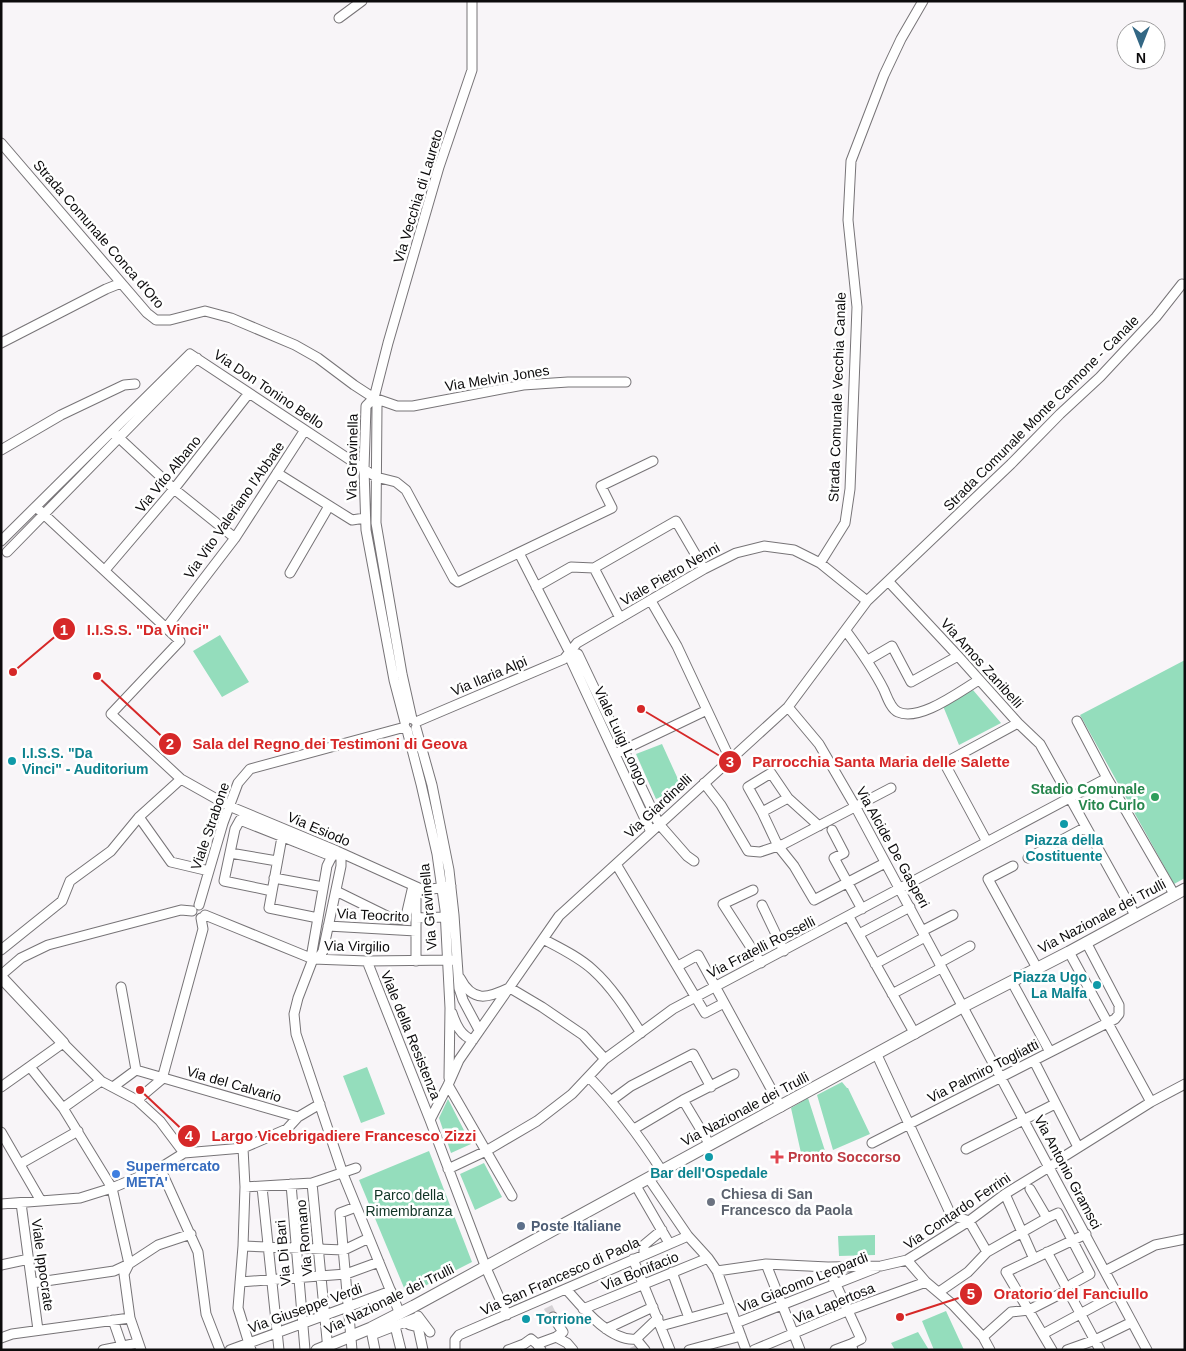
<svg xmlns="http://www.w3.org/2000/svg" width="1186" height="1351" viewBox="0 0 1186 1351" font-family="Arial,sans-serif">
	<rect width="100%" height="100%" fill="#f8f5f8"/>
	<!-- green -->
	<path fill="#94ddbc" d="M220 635 249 682 222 697 193 651Z
		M1185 660V878L1174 884 1080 715Z
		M973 690 1001 723 959 745 943 706Z
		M662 744 682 788 656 799 636 754Z
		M367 1067 385 1114 361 1123 343 1076Z
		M842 1082 847 1088H848L870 1134 833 1150 817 1095Z
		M808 1098 826 1154 803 1162 791 1108Z
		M448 1099 471 1144 451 1153 439 1118Z
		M429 1151 472 1262 407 1295 359 1180Z
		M484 1163 502 1197 475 1210 460 1174Z
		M875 1235V1255L839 1256 838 1236Z
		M946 1311 964 1350H934L922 1321Z
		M918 1332 929 1350H895L891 1343Z"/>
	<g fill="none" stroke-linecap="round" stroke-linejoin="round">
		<!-- street-tunnel -->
		<path stroke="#d5d2d5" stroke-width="9" stroke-dasharray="9 4.5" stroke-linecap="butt" d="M548 1307 553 1317
			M634 1346 636 1350"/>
		<!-- street casing -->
		<g stroke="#777477" stroke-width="11">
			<path id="street" d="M339 18 362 1
				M1 143 147 313 156 320H170L205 311 231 318 295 345 318 358 354 385 374 398 397 406H413L523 385 568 382H626
				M1 343 106 289 121 283
				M374 398 388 343 439 167 472 70V1
				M374 398 366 406 364 469 366 530 394 680 405 722
				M374 398 377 406 376 523 402 674 412 719
				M116 435 174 489 235 538
				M1 450 61 415 124 385 135 384
				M277 473 352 520 365 518
				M36 507 180 641 111 714 181 779 229 806 337 851 419 888 426 890 451 886
				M1 541 190 354 376 477 396 482 406 490 454 579 458 582 612 508 601 486 653 461
				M7 552 197 358
				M519 553 569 651 571 660 651 832
				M820 563 845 523 850 489 857 307 848 220 851 161 884 75 901 39 923 1
				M594 568 620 618
				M105 570 174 489 249 393
				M290 573 329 506
				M889 582 958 656 1018 723 1040 744 1135 915
				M536 587 571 567 594 568 676 521 704 569
				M651 601 677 646 730 759
				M166 628 235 538 305 430
				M846 631C860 650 873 668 884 690 887 697 891 709 898 712 920 722 960 691 979 680
				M569 651 578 654 659 824 687 856 694 861
				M868 660 892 646 911 682 958 656
				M788 707 819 744 855 806 1147 1350
				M1077 721 1107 778 1174 894
				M416 722 564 659 577 643 704 569 736 553 764 546 794 550 820 563 867 601
				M416 728 432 785 449 870 454 915 459 988 463 1000 479 1030
				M407 730 421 784 437 854 445 910 450 1008 449 1078
				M619 752 707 710
				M704 783 721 805 748 851 760 852 784 844 891 788
				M762 812 788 798
				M139 817 171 862 209 871
				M819 826 788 798 771 773 748 787 762 812 778 846 794 866 814 900 885 863
				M832 830 844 853 834 858 862 909
				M282 837 269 908 318 918
				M987 842 947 768 950 760 1018 723
				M230 853 277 861
				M1028 858 1086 827
				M616 864 705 1013 724 1003
				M1013 866 988 879 1037 968
				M274 878 323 887
				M416 887V961
				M753 890 723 904 761 963
				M272 891 224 881 235 829 240 820 326 854
				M336 891 393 919H401
				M199 905 223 823 238 783 250 769 405 727
				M762 905 784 951
				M205 915 313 959 367 961 453 960
				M849 917 915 1034
				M416 918 445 917
				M401 919 406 916 412 890
				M328 926 416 931
				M922 931 953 915
				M859 934 910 907
				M543 939C560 948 579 957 593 970 612 987 627 1011 641 1033
				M1 950 62 901 70 881 111 851 139 817 181 779
				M1069 952 1151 1102
				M313 959 320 956 323 951 341 866V859L337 851 331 858 327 866 312 952 313 959 298 998 294 1014 296 1034 343 1174 400 1314
				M367 961 430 1120 486 1268 507 1315
				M939 963 970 946
				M875 964 925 937
				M678 966 698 955 781 1107
				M1 975 21 958 48 945 181 910 192 911
				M460 978C473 1003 488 998 509 988
				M1012 982 1050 1052
				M121 987 136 1070
				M510 988 542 1007 583 1035 605 1059
				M892 994 941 968
				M452 1013C456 1025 461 1036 473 1040
				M877 1055 951 1215 969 1221 987 1252 1047 1218 1030 1189
				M1034 1061 1078 1147
				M30 1067 63 1108 112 1188 129 1264 124 1274 130 1318 141 1350
				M589 1077C617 1106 640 1137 662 1171
				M162 1079 203 929 201 918
				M448 1085 512 1196
				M1 1087 63 1043 101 1081 137 1100 160 1121 184 1153
				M113 1087 136 1070 298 1117
				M137 1100 162 1079
				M612 1100 631 1086 693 1054 711 1087
				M683 1100 710 1145
				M63 1108 101 1081
				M430 1120 448 1085 459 1060 559 916 788 707 867 601 1011 464 1060 414 1100 377 1156 317 1182 284
				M634 1129 683 1100 734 1074
				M1 1132 41 1201
				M872 1143 1115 1019 1119 1014V1005L1086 942
				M243 1148 245 1187 243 1246 238 1308 251 1350
				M966 1149 1051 1106
				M20 1164 78 1131
				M160 1168 198 1252 206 1314 220 1350
				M448 1169 486 1151 537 1121 572 1094 605 1059 673 1009 1107 778
				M649 1179 688 1236 708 1258 717 1271 746 1350
				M312 1183 328 1350
				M291 1184 305 1350
				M636 1186 669 1243
				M245 1187 312 1183 356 1168
				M262 1187 279 1350
				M1005 1194 1034 1259
				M21 1203 38 1330
				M1 1204 80 1198 112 1188 160 1168 184 1153 243 1148 287 1129 298 1117 320 1104
				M1047 1218 1058 1213 1090 1274 1072 1284
				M243 1246 344 1250 369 1238
				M1047 1252 1100 1350
				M644 1254V1245L662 1230
				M633 1259 670 1350
				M907 1260 926 1282 952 1304 983 1337 990 1350
				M766 1264 800 1350
				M1 1265 29 1259
				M828 1267 861 1339 851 1344 853 1350
				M717 1271 766 1264 828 1267 881 1266 907 1260 969 1221 1005 1194 1054 1164 1060 1159 1151 1102 1185 1084
				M1105 1271 1155 1245 1185 1239
				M672 1272 689 1318
				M240 1282 346 1274 379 1262
				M32 1283 114 1271 129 1264 158 1245 191 1234
				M566 1289C582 1307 610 1342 636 1339L645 1350
				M939 1292 968 1272 987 1252
				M583 1309 708 1258
				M418 1316 430 1332
				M113 1320 122 1346
				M405 1322 410 1325 418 1327 423 1350
				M736 1323 876 1268
				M395 1326 401 1350
				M661 1326 730 1307
				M606 1329 653 1307
				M1043 1334 1117 1294
				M556 1337 567 1343 573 1350
				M983 1337 1011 1312 1029 1310 1068 1290
				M1 1338 12 1334 130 1318
				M636 1339 658 1318
				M537 1344 556 1337 563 1332 553 1317
				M103 1350 138 1343
				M230 1350 391 1291
				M352 1350 340 1213 356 1207
				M375 1350 372 1335 418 1317
				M455 1350V1340L459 1335 688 1236
				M508 1350 524 1344 531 1339 537 1344 541 1350
				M689 1350 741 1336
				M754 1350 849 1310 926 1282
				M835 1350 851 1344
				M1052 1350 1006 1272 1086 1234
				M1067 1350 1095 1340 1132 1322"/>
		</g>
		<!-- secondary casing -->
		<g stroke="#777477" stroke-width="13">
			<path id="secondary" d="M1 977 63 1043
				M317 1350 371 1328 414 1306 962 1007 1069 952 1185 889"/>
		</g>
		<!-- street -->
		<use href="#street" stroke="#fff" stroke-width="9"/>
		<!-- secondary -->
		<use href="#secondary" stroke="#fff" stroke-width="11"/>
	</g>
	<!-- markers -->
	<g fill="#0f9aa8" stroke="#fff" stroke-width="2">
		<circle cx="12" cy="761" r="5"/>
		<circle cx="1064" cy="824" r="5"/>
		<circle cx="1097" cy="985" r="5"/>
		<circle cx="709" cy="1157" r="5"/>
		<circle cx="526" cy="1319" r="5"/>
	</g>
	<circle fill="#2e9e5b" stroke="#fff" stroke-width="2" cx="1155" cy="797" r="5"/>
	<path fill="#e0444e" stroke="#fff" stroke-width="2" d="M774.5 1149.5h5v5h5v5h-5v5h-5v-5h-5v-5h5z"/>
	<circle fill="#3f7fe0" stroke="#fff" stroke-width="2" cx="116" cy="1174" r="5"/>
	<circle fill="#6b7280" stroke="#fff" stroke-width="2" cx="711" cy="1202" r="5"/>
	<circle fill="#5c6f8a" stroke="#fff" stroke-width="2" cx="521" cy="1226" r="5"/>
	<g text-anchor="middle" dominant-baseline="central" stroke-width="5" stroke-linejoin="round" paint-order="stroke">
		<!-- street labels -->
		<g font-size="14" fill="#0c0b0c" stroke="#fff">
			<text transform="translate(418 196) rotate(-73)">Via Vecchia di Laureto</text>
			<text transform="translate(99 234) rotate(49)">Strada Comunale Conca d'Oro</text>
			<text transform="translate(497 378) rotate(-9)">Via Melvin Jones</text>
			<text transform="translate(269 389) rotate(34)">Via Don Tonino Bello</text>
			<text transform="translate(837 397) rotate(-88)">Strada Comunale Vecchia Canale</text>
			<text transform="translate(1041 413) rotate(-45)">Strada Comunale Monte Cannone - Canale</text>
			<text transform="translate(352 457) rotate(-89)">Via Gravinella</text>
			<text transform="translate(168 474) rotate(-51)">Via Vito Albano</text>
			<text transform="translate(234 510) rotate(-55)">Via Vito Valeriano l'Abbate</text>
			<text transform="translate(670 574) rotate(-30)">Viale Pietro Nenni</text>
			<text transform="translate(982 663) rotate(48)">Via Amos Zanibelli</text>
			<text transform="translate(489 676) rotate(-23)">Via Ilaria Alpi</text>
			<text transform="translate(621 736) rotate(65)">Viale Luigi Longo</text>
			<text transform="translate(658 806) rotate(-43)">Via Giardinelli</text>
			<text transform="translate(210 826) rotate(-71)">Viale Strabone</text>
			<text transform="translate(319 829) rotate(23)">Via Esiodo</text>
			<text transform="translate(893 847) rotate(61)">Via Alcide De Gasperi</text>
			<text transform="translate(428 907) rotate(-95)">Via Gravinella</text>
			<text transform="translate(373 915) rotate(3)">Via Teocrito</text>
			<text transform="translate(1102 916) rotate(-28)">Via Nazionale dei Trulli</text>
			<text transform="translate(357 946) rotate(1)">Via Virgilio</text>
			<text transform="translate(761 947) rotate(-27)">Via Fratelli Rosselli</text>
			<text transform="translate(411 1035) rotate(68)">Viale della Resistenza</text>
			<text transform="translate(983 1071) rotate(-27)">Via Palmiro Togliatti</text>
			<text transform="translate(234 1084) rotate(16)">Via del Calvario</text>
			<text transform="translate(745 1109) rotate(-28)">Via Nazionale dei Trulli</text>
			<text transform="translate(1068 1172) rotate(62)">Via Antonio Gramsci</text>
			<text transform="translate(957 1211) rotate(-34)">Via Contardo Ferrini</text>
			<text transform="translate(304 1238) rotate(-95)">Via Romano</text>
			<text transform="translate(283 1253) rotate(-95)">Via Di Bari</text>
			<text transform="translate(43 1265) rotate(82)">Viale Ippocrate</text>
			<text transform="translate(640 1271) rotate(-22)">Via Bonifacio</text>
			<text transform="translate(560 1276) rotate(-24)">Via San Francesco di Paola</text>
			<text transform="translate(803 1282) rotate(-22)">Via Giacomo Leopardi</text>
			<text transform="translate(389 1299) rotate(-26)">Via Nazionale dei Trulli</text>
			<text transform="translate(834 1303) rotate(-22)">Via Lapertosa</text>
			<text transform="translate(305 1308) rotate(-20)">Via Giuseppe Verdi</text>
		</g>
		<!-- culture labels -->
		<g font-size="14" font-weight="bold" fill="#0d838f" stroke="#fff" text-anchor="start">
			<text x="22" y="753">I.I.S.S. "Da<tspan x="22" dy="16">Vinci" - Auditorium</tspan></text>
			<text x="1064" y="840" text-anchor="middle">Piazza della<tspan x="1064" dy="16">Costituente</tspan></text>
			<text x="1087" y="977" text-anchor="end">Piazza Ugo<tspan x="1087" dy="16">La Malfa</tspan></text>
			<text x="709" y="1173" text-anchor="middle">Bar dell'Ospedale</text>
			<text x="536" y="1319">Torrione</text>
		</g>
		<!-- leisure labels -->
		<g font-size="14" font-weight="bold" fill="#27864d" stroke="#fff" text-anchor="end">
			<text x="1145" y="789">Stadio Comunale<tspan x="1145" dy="16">Vito Curlo</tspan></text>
		</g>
		<!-- health labels -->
		<g font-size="14" font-weight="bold" fill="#be3a42" stroke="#fff" text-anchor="start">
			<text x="788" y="1157">Pronto Soccorso</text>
		</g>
		<!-- shop labels -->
		<g font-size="14" font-weight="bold" fill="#366cbe" stroke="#fff" text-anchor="start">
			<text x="126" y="1166">Supermercato<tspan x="126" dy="16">META'</tspan></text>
		</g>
		<!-- worship labels -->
		<g font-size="14" font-weight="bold" fill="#5b616d" stroke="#fff" text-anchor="start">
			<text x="721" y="1194">Chiesa di San<tspan x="721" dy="16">Francesco da Paola</tspan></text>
		</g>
		<!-- park labels -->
		<g font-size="14" fill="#103325" stroke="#fff">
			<text x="409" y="1195">Parco della<tspan x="409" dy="16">Rimembranza</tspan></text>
		</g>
		<!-- service labels -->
		<g font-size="14" font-weight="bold" fill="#4e5e75" stroke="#fff" text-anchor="start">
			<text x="531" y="1226">Poste Italiane</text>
		</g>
	</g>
	<!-- callouts -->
	<path fill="none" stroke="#d62828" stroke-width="2" d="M13 672L64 629M97 676L170 744M641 709L730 762M140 1090L189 1136M900 1317L971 1294"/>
	<g fill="#d62828" stroke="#fff" stroke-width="2">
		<circle cx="13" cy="672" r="5"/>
		<circle cx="97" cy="676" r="5"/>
		<circle cx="641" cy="709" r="5"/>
		<circle cx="140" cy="1090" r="5"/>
		<circle cx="900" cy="1317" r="5"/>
		<circle cx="64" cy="629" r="12"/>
		<circle cx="170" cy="744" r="12"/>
		<circle cx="730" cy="762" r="12"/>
		<circle cx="189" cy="1136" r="12"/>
		<circle cx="971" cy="1294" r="12"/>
	</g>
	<g font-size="15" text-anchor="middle" font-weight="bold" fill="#fff">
		<text x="64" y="635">1</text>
		<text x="170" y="749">2</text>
		<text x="730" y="767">3</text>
		<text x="189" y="1141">4</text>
		<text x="971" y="1299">5</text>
	</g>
	<g font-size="15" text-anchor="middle" font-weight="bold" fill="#d62828" stroke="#fff" stroke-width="5" stroke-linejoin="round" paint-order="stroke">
		<text x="148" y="635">I.I.S.S. "Da Vinci"</text>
		<text x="330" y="749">Sala del Regno dei Testimoni di Geova</text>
		<text x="881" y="767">Parrocchia Santa Maria delle Salette</text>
		<text x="344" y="1141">Largo Vicebrigadiere Francesco Zizzi</text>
		<text x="1071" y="1299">Oratorio del Fanciullo</text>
	</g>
	<!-- border -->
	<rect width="1186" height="1351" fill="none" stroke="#0c0b0c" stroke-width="5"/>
	<!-- north arrow -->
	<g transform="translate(1141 45) rotate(180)"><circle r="24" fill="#ffffff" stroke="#9e9d9e"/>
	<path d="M0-4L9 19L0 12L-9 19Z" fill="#336784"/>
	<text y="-8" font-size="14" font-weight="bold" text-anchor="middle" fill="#0c0b0c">N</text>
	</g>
</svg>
